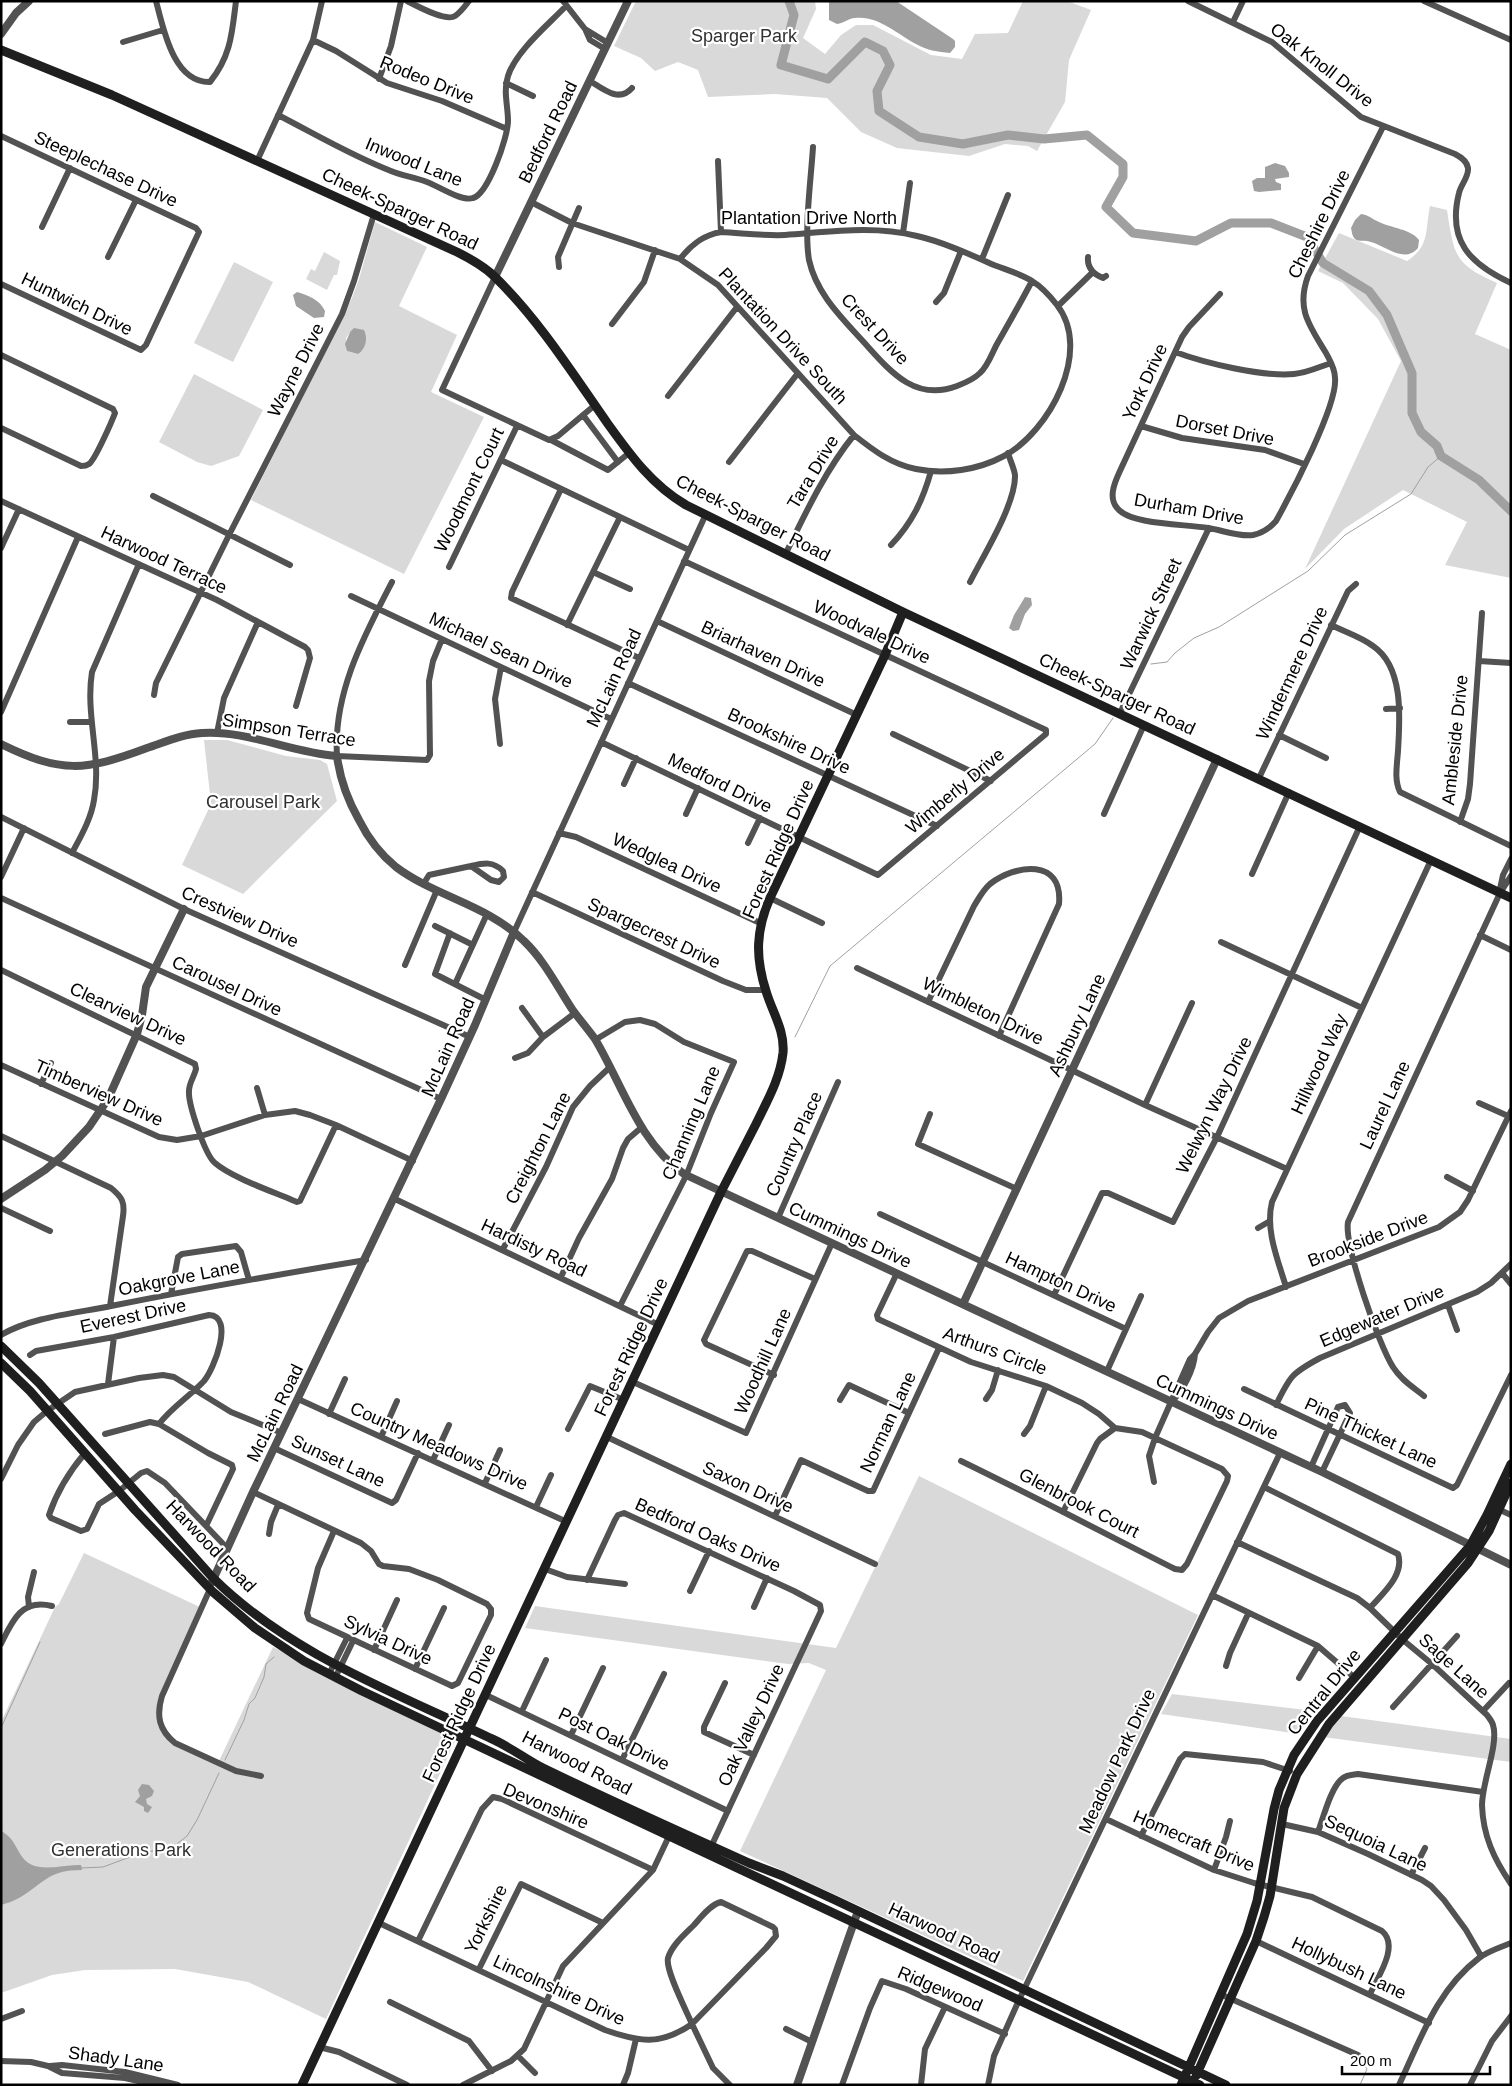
<svg xmlns="http://www.w3.org/2000/svg" width="1512" height="2086" viewBox="0 0 1512 2086" font-family="Helvetica,sans-serif">
	<rect width="100%" height="100%" fill="#fff"/>
	<!-- green -->
	<path fill="#d9d9d9" fill-rule="evenodd" d="M636 1H815L816 9 803 38 825 54 841 35 856 25H873L931 55 962 59 975 34 1008 33 1023 1H1067L1091 10 1069 60 1065 102 1037 151 1028 146 1005 144 969 156 897 148 861 132 827 98 775 94 708 97 698 70 678 62 655 71 641 58 614 46Z
		M1430 206 1447 210C1454 255 1454 264 1497 283L1475 334 1511 350V578L1445 565 1467 522 1403 490 1344 529 1305 569 1401 361 1378 319 1343 283 1318 271 1339 233 1407 261C1430 246 1425 231 1430 206Z
		M375 222 427 247 399 306 457 335 431 392 484 417 404 574 251 500 352 298 359 279ZM350 332 366 339 363 349 358 354 347 351 346 338Z
		M324 252 340 261 337 275H334L327 290 306 279 311 269 315 271Z
		M234 262 273 282 233 362 194 343Z
		M194 374 263 410 239 456 211 466 197 462 159 442Z
		M204 740H227L286 756 320 760 327 764 337 801 243 894 182 865 211 804Z
		M919 1476 1198 1615 1023 1981 740 1851 826 1670 809 1663 788 1664 525 1628 535 1606 836 1648Z
		M84 1553 202 1608 162 1696 158 1715 169 1738 218 1763 273 1647 456 1739 326 2019 248 1982 175 1969 85 1970 52 1975 1 1993V1722L55 1607 59 1604Z
		M1172 1694 1315 1711 1299 1734 1161 1714Z
		M1341 1716 1511 1739V1762L1323 1737Z"/>
	<!-- water -->
	<path fill="#a0a0a0" d="M829 1H896L953 39 955 41V47L950 53C938 52 926 50 916 44 897 34 878 15 855 18 849 18 844 23 837 24L829 20Z
		M1275 163 1285 166 1289 173V177L1275 179 1276 182 1281 184V190L1259 192 1254 191 1252 181 1257 178H1265V167Z
		M1361 214C1369 215 1372 219 1379 222 1391 228 1411 229 1419 240L1418 248C1404 264 1386 246 1371 242 1366 240 1359 242 1355 239 1352 236 1352 232 1351 228L1355 220Z
		M297 292C308 295 320 300 325 311L324 317 314 318 296 306 293 295Z
		M354 328 364 330C368 338 366 349 358 354L347 351 345 344 350 332Z
		M1025 597 1031 598 1032 605 1025 614 1019 630 1013 631 1009 628 1014 615Z
		M142 1784 149 1785 154 1791 152 1796 146 1799 147 1804 152 1807 148 1813 144 1811V1807L135 1802 140 1796 138 1790Z
		M1 1831C11 1836 14 1843 19 1852 32 1877 59 1864 81 1865L82 1870C47 1870 45 1883 19 1898 14 1901 7 1903 1 1905Z"/>
	<g fill="none" stroke-linecap="round" stroke-linejoin="round">
		<!-- stream -->
		<path stroke="#a0a0a0" stroke-width="1" d="M1151 664 1167 662 1175 653 1194 638 1219 627 1308 571 1345 535 1411 494 1428 467 1441 456
			M795 1037 830 966 1095 744 1113 718
			M1 1728 40 1642
			M225 1760 244 1720 249 1704 255 1698 264 1677 266 1664 274 1657
			M1 1797V1799
			M1 1806V1819
			M81 1868 103 1867 138 1854 173 1847 187 1836 197 1820 219 1773
			M1360 2085 1367 2069 1362 2062"/>
		<!-- river -->
		<path stroke="#a0a0a0" stroke-width="9" d="M789 1 794 15 781 65 828 79 865 42 883 51 890 65 877 91 879 111 919 137 963 144 1008 135 1044 139 1087 135 1123 164V177L1106 207 1133 233 1196 241 1231 223H1271L1307 237 1323 263 1369 291 1387 315 1412 373V413L1421 432 1437 446 1441 456 1479 480 1511 511"/>
		<!-- minor -->
		<path stroke="#525252" stroke-width="6" d="M156 1C163 27 173 83 210 82 231 56 232 33 236 1
			M407 1C417 6 446 22 455 16 461 12 465 6 469 1
			M563 1 585 29 608 43
			M1188 1 1272 42 1361 117 1455 154C1461 157 1467 161 1468 168 1469 177 1461 184 1459 193 1447 241 1470 264 1511 283
			M1424 1 1511 40
			M1233 22 1243 1
			M586 31 590 40 605 49
			M313 40 336 51 387 83 442 101 507 129
			M123 42 163 30
			M379 79 391 46 401 1
			M590 81C603 89 619 103 632 88
			M506 83 533 96
			M278 115C315 134 352 156 391 171 402 176 415 177 427 182 438 186 462 202 473 198 488 194 508 137 508 121 508 106 503 91 508 76 516 51 548 25 566 6
			M1 136 196 228 199 232 146 345 141 350 1 284
			M813 147C811 179 804 230 809 260 816 292 839 315 860 338 887 367 912 403 957 386 965 383 974 379 980 373 988 366 992 353 997 344 1009 323 1021 302 1032 281
			M257 161 313 40 322 1
			M718 161 721 232
			M531 202 572 223 680 259 718 285 854 435C873 450 891 464 916 469 945 475 978 470 1004 456 1049 432 1093 351 1057 305 1050 296 1042 287 1032 281 1021 274 1007 270 994 265 969 254 943 242 917 236 873 225 829 232 785 235 764 236 742 233 721 232 703 235 691 245 680 259
			M42 227 70 168
			M903 233 910 183
			M108 257 136 200
			M1088 257C1087 268 1093 274 1103 278L1106 276
			M982 259 1008 195
			M559 267 558 257 579 208
			M495 277 442 390 549 440 558 436 595 405
			M1220 294 1189 327 1182 337 1119 473C1114 484 1108 499 1118 509 1132 525 1186 524 1208 528 1222 530 1238 537 1253 535 1263 533 1269 529 1276 521 1291 494 1338 405 1335 378 1335 368 1330 361 1326 353 1309 325 1296 309 1308 276L1383 127
			M936 302 944 293 961 251
			M1058 306 1093 272
			M612 324 644 282 655 250
			M1175 352C1205 363 1262 377 1294 374 1307 373 1319 367 1331 363
			M1 355 113 409 115 413C112 421 95 460 89 464 86 466 84 466 81 466L1 428
			M668 396 737 307
			M583 415 618 462
			M1141 426 1182 438 1265 450 1304 464
			M551 440 608 470 629 453
			M501 460 689 550
			M729 462 798 373
			M561 489 512 592 511 598 639 658
			M153 496 290 565
			M1 501 217 600 305 647 308 650 310 658 296 706
			M891 545C912 523 923 500 931 471
			M1 548 19 509
			M786 553C806 512 825 471 854 435
			M449 567 517 426
			M593 572 630 589
			M392 582C364 636 333 693 337 756L427 760 430 755 429 681 433 661 442 639
			M970 582C983 556 1016 504 1015 475 1014 468 1010 460 1008 453
			M351 596 611 719
			M657 621 857 715
			M567 625 620 517
			M1331 625C1345 632 1361 637 1373 646 1404 667 1400 718 1398 751 1397 765 1394 780 1400 792L1511 846
			M1479 661 1511 663
			M628 683 937 826
			M154 695 156 683 230 533 342 314 354 281 374 214
			M1386 709 1400 708
			M1 712 78 537
			M1120 713 1209 528
			M70 722H91
			M217 733 224 698 258 622
			M893 734 991 781
			M1279 735 1326 758
			M601 742 878 875 1046 734V730L684 561
			M500 744 495 699 501 667
			M1259 778 1348 591 1356 584
			M624 784 636 758
			M686 814 698 788
			M1104 814 1144 725
			M1 817 184 909 470 1037
			M1460 822 1468 799 1470 784 1482 613
			M559 833 576 837 760 923
			M748 843 760 818
			M72 853C81 836 91 819 94 800 102 758 85 715 92 672L139 564
			M1252 874 1289 792
			M1 877 24 828
			M424 883 429 875 471 866 491 880 499 882 504 877 503 871C493 861 484 863 471 866
			M1500 889 1503 875 1511 859
			M532 892 723 981 746 990H766
			M1 898 441 1099
			M770 898 822 923
			M435 926 473 945
			M514 932 706 514
			M450 933 435 974 486 1000
			M1480 935 1511 950
			M1221 942 1362 1008
			M405 965 437 890
			M857 968 1145 1105 1287 1169
			M1 970 195 1064 196 1069C194 1077 189 1083 189 1091 188 1104 205 1155 215 1163 231 1177 271 1191 292 1200L297 1202 300 1201 336 1125
			M455 984 487 914
			M928 1002 974 906C979 898 983 890 990 884 1016 864 1063 858 1059 904L999 1036
			M522 1008 543 1037
			M595 1040 625 1022 640 1020 655 1024 684 1042 734 1062 711 1113 686 1176 620 1306
			M515 1058 528 1053 543 1037 575 1013
			M1 1065 159 1137 177 1140 201 1136 265 1115 295 1111 310 1115 336 1125 413 1161
			M41 1084 51 1063
			M257 1088 265 1115
			M1479 1103 1508 1116
			M1145 1105 1192 1003
			M930 1114 918 1144 1017 1189
			M1 1136 111 1188C122 1197 125 1202 123 1216L110 1306
			M1447 1177 1473 1191
			M395 1199 659 1325
			M1 1208 50 1231
			M880 1214 1126 1329
			M778 1218 838 1082
			M1258 1228 1270 1221
			M503 1249 546 1167 573 1107 590 1086 609 1068
			M897 1273 877 1315 878 1319 971 1362 1046 1386 1082 1403 1099 1414 1115 1428
			M1502 1273 1511 1284
			M561 1277 579 1238 612 1179 623 1148 628 1139 642 1127
			M1286 1287C1278 1260 1265 1230 1272 1202L1431 860
			M171 1294 178 1257 182 1254 236 1246 241 1252 249 1280
			M1054 1295 1102 1193H1108L1173 1222 1217 1137 1360 826
			M1448 1305 1457 1330
			M1 1335C31 1317 77 1313 111 1306 196 1289 281 1274 366 1260
			M30 1355 36 1351 114 1337 209 1315C235 1316 214 1369 204 1381 190 1396 172 1407 159 1424L150 1422 105 1434
			M1107 1371 1141 1296
			M774 1375 706 1344 704 1340 747 1251H752L815 1279
			M633 1382 746 1433 832 1243
			M108 1384 114 1337
			M1244 1389 1453 1488 1457 1485 1511 1375
			M1424 1396C1413 1387 1401 1380 1393 1367 1379 1346 1344 1245 1348 1222L1500 893 1511 876
			M298 1399 567 1522
			M986 1399 992 1390 998 1370
			M840 1400 849 1385 909 1413
			M1172 1401C1183 1391 1194 1369 1195 1354
			M1276 1405C1290 1376 1292 1373 1320 1358L1477 1292 1491 1283 1511 1264
			M329 1414 345 1379
			M159 1424 208 1453 232 1465 233 1469 206 1526
			M568 1429 590 1386 624 1400
			M1024 1434 1030 1426 1046 1386
			M381 1437 397 1401
			M607 1437 875 1564
			M274 1448 392 1503 396 1500 418 1453
			M85 1453C69 1472 57 1491 49 1515L51 1518 81 1531 87 1529 99 1504 119 1491 141 1473 147 1471 165 1483 227 1548
			M433 1460 449 1425
			M961 1461C1033 1496 1104 1533 1175 1569L1182 1570 1187 1564 1227 1481 1228 1476 1222 1469 1142 1432 1115 1428 1100 1439 1097 1443 1063 1512
			M1311 1467 1338 1407 1345 1405 1350 1413 1322 1472
			M1 1479 18 1445 34 1422 47 1411 75 1392 139 1378 163 1375 174 1377 231 1412 282 1433
			M1154 1482 1149 1456 1155 1438 1190 1359 1195 1354 1208 1332 1219 1318 1248 1301 1439 1227 1460 1212 1468 1200 1511 1111
			M485 1483 500 1450
			M1264 1487 1398 1554C1405 1575 1382 1594 1370 1608
			M253 1492 361 1543 371 1551 379 1564 383 1566 409 1569 438 1580 487 1604 491 1609V1615L458 1683 452 1686 309 1619 307 1613 318 1568 334 1531
			M536 1507 551 1475
			M1496 1508 1511 1515
			M775 1516 801 1460 868 1491H873L939 1348
			M269 1534 271 1522 278 1505
			M1237 1542 1357 1598 1370 1608 1403 1640 1432 1664 1487 1715C1489 1718 1492 1721 1493 1725 1499 1744 1482 1782 1482 1805 1483 1836 1494 1859 1511 1884
			M545 1569 567 1577 625 1584
			M587 1580 615 1520 618 1515 624 1513 794 1591 820 1605 821 1611 710 1849
			M210 1589 162 1696C156 1716 159 1730 175 1743L236 1771 261 1776
			M690 1591 709 1551
			M1212 1595 1318 1646 1355 1678
			M29 1607 28 1597 34 1572
			M754 1607 767 1578
			M1 1644C12 1621 22 1598 52 1606
			M374 1650 397 1600
			M1226 1666 1230 1653 1248 1614
			M415 1669 444 1608
			M329 1674 347 1638
			M335 1678 353 1641
			M1299 1678 1318 1646
			M725 1683 704 1727V1732L754 1755
			M486 1695 728 1811
			M1393 1707 1457 1636
			M522 1711 546 1660
			M1483 1711 1509 1683
			M571 1735 603 1668
			M622 1760 664 1674
			M1106 1819 1214 1870 1254 1883 1312 1897 1382 1931C1400 1946 1377 1978 1370 1994
			M1282 1824 1318 1832 1368 1854 1422 1880 1431 1886 1444 1900 1466 1930 1481 1956
			M1318 1832C1323 1819 1331 1786 1343 1778 1347 1775 1352 1775 1358 1774L1483 1792
			M1141 1836 1180 1759 1185 1754 1263 1762 1290 1771
			M1214 1870 1226 1837 1230 1821
			M1411 1875 1425 1848
			M721 1902 773 1927 775 1929 776 1936 766 1948 692 2024C687 2012 665 1970 668 1958 672 1945 685 1934 694 1925 701 1917 711 1904 721 1902Z
			M377 1922 605 2030C639 2042 660 2046 692 2024L713 2068 730 2085
			M418 1941 482 1809 493 1797 502 1799 653 1870
			M1256 1941 1429 2023
			M479 1969 521 1884 603 1923
			M1220 1994 1358 2055
			M390 2002 469 2041 492 2071
			M1 2019 22 2011
			M786 2029 812 2042
			M319 2047 339 2052 407 2085
			M518 2056 535 2073
			M1 2061 31 2062 48 2066 62 2073 125 2078 156 2085
			M50 2066 62 2065 125 2072 178 2085
			M463 2085 511 2061 524 2049 563 1966 653 1870 670 1834
			M623 2085 628 2073 636 2039
			M842 2085 870 2008 882 1981 906 1989 1005 2034
			M921 2085 925 2049 945 2007
			M988 2085 994 2056 1019 2000 1280 1453
			M1399 2085C1421 2038 1437 1990 1479 1958 1488 1951 1501 1947 1511 1943
			M1470 2085 1492 2041 1511 2016"/>
		<!-- tertiary -->
		<path stroke="#525252" stroke-width="8" d="M1 34 16 13 29 1
			M495 277 628 1
			M1 744C62 774 85 771 147 748 165 742 183 734 202 733 248 730 291 753 337 756 340 780 347 799 359 820 368 838 380 854 396 867 436 897 488 905 524 941 544 960 557 986 572 1009 579 1019 588 1029 595 1039 622 1084 639 1143 684 1174L1322 1472 1511 1565
			M1 1199 45 1170 62 1156 89 1127 108 1099 137 1034 142 1015 146 987 184 909
			M963 1304 1217 759
			M212 1582 253 1492 441 1099 475 1025 514 932
			M797 2085 858 1911"/>
		<!-- secondary -->
		<path stroke="#1f1f1f" stroke-width="9" d="M1 50 112 95 457 252C471 259 484 266 495 277 539 320 573 374 608 424 631 456 652 485 686 505L903 612 1511 898
			M1 1346 39 1383 213 1578C290 1654 394 1692 490 1738 509 1746 525 1759 543 1768 611 1801 680 1832 749 1863L783 1876 835 1900 1226 2085
			M1 1363 30 1391 135 1510 213 1592 255 1628 304 1661 362 1691 620 1813 1200 2085
			M1196 2076 1256 1941 1264 1917 1270 1896 1284 1808 1297 1774 1329 1724 1468 1563 1489 1531 1511 1483
			M302 2085 721 1192C733 1169 744 1147 756 1124 767 1101 780 1079 783 1053 785 1030 772 1012 766 991 755 957 756 930 770 898L885 655 903 612
			M1181 2085 1247 1934 1257 1901 1274 1809 1279 1790 1294 1755 1317 1721 1470 1546 1487 1515 1511 1464"/>
	</g>
	<g text-anchor="middle" dominant-baseline="central" stroke-width="4.5" stroke-linejoin="round" paint-order="stroke">
		<!-- park labels -->
		<g font-size="18" fill="#303030" stroke="#fff">
			<text x="744" y="36">Sparger Park</text>
			<text x="263" y="802">Carousel Park</text>
			<text x="121" y="1850">Generations Park</text>
		</g>
		<!-- street labels -->
		<g font-size="18" fill="#000" stroke="#fff">
			<text transform="translate(1322 65) rotate(38)">Oak Knoll Drive</text>
			<text transform="translate(427 80) rotate(22)">Rodeo Drive</text>
			<text transform="translate(548 132) rotate(-64)">Bedford Road</text>
			<text transform="translate(414 162) rotate(22)">Inwood Lane</text>
			<text transform="translate(106 169) rotate(25)">Steeplechase Drive</text>
			<text transform="translate(400 209) rotate(25)">Cheek-Sparger Road</text>
			<text x="809" y="218">Plantation Drive North</text>
			<text transform="translate(1319 224) rotate(-64)">Cheshire Drive</text>
			<text transform="translate(77 304) rotate(26)">Huntwich Drive</text>
			<text transform="translate(875 329) rotate(47)">Crest Drive</text>
			<text transform="translate(783 336) rotate(47)">Plantation Drive South</text>
			<text transform="translate(296 370) rotate(-63)">Wayne Drive</text>
			<text transform="translate(1145 382) rotate(-65)">York Drive</text>
			<text transform="translate(1225 430) rotate(11)">Dorset Drive</text>
			<text transform="translate(813 472) rotate(-59)">Tara Drive</text>
			<text transform="translate(469 490) rotate(-64)">Woodmont Court</text>
			<text transform="translate(1189 509) rotate(10)">Durham Drive</text>
			<text transform="translate(753 518) rotate(27)">Cheek-Sparger Road</text>
			<text transform="translate(164 560) rotate(25)">Harwood Terrace</text>
			<text transform="translate(1151 614) rotate(-65)">Warwick Street</text>
			<text transform="translate(872 632) rotate(25)">Woodvale Drive</text>
			<text transform="translate(501 650) rotate(25)">Michael Sean Drive</text>
			<text transform="translate(763 654) rotate(25)">Briarhaven Drive</text>
			<text transform="translate(1292 673) rotate(-65)">Windermere Drive</text>
			<text transform="translate(614 678) rotate(-65)">McLain Road</text>
			<text transform="translate(1117 694) rotate(25)">Cheek-Sparger Road</text>
			<text transform="translate(289 730) rotate(9)">Simpson Terrace</text>
			<text transform="translate(1455 740) rotate(-84)">Ambleside Drive</text>
			<text transform="translate(789 741) rotate(25)">Brookshire Drive</text>
			<text transform="translate(720 783) rotate(26)">Medford Drive</text>
			<text transform="translate(955 791) rotate(-40)">Wimberly Drive</text>
			<text transform="translate(778 849) rotate(-66)">Forest Ridge Drive</text>
			<text transform="translate(667 863) rotate(25)">Wedglea Drive</text>
			<text transform="translate(240 917) rotate(24)">Crestview Drive</text>
			<text transform="translate(654 933) rotate(25)">Spargecrest Drive</text>
			<text transform="translate(227 986) rotate(25)">Carousel Drive</text>
			<text transform="translate(983 1011) rotate(26)">Wimbleton Drive</text>
			<text transform="translate(128 1014) rotate(25)">Clearview Drive</text>
			<text transform="translate(1077 1025) rotate(-65)">Ashbury Lane</text>
			<text transform="translate(448 1047) rotate(-66)">McLain Road</text>
			<text transform="translate(1319 1064) rotate(-65)">Hillwood Way</text>
			<text transform="translate(99 1093) rotate(24)">Timberview Drive</text>
			<text transform="translate(1214 1105) rotate(-64)">Welwyn Way Drive</text>
			<text transform="translate(1385 1105) rotate(-65)">Laurel Lane</text>
			<text transform="translate(691 1123) rotate(-67)">Channing Lane</text>
			<text transform="translate(794 1144) rotate(-66)">Country Place</text>
			<text transform="translate(538 1148) rotate(-63)">Creighton Lane</text>
			<text transform="translate(850 1235) rotate(25)">Cummings Drive</text>
			<text transform="translate(1368 1239) rotate(-21)">Brookside Drive</text>
			<text transform="translate(534 1248) rotate(25)">Hardisty Road</text>
			<text transform="translate(179 1278) rotate(-11)">Oakgrove Lane</text>
			<text transform="translate(1061 1282) rotate(25)">Hampton Drive</text>
			<text transform="translate(133 1316) rotate(-12)">Everest Drive</text>
			<text transform="translate(1382 1316) rotate(-23)">Edgewater Drive</text>
			<text transform="translate(631 1347) rotate(-65)">Forest Ridge Drive</text>
			<text transform="translate(995 1351) rotate(20)">Arthurs Circle</text>
			<text transform="translate(763 1361) rotate(-66)">Woodhill Lane</text>
			<text transform="translate(1217 1407) rotate(25)">Cummings Drive</text>
			<text transform="translate(275 1413) rotate(-64)">McLain Road</text>
			<text transform="translate(888 1422) rotate(-65)">Norman Lane</text>
			<text transform="translate(1371 1433) rotate(25)">Pine Thicket Lane</text>
			<text transform="translate(439 1446) rotate(24)">Country Meadows Drive</text>
			<text transform="translate(338 1461) rotate(25)">Sunset Lane</text>
			<text transform="translate(748 1487) rotate(25)">Saxon Drive</text>
			<text transform="translate(1079 1503) rotate(27)">Glenbrook Court</text>
			<text transform="translate(708 1535) rotate(24)">Bedford Oaks Drive</text>
			<text transform="translate(211 1546) rotate(46)">Harwood Road</text>
			<text transform="translate(388 1640) rotate(25)">Sylvia Drive</text>
			<text transform="translate(1454 1666) rotate(42)">Sage Lane</text>
			<text transform="translate(1324 1692) rotate(-51)">Central Drive</text>
			<text transform="translate(459 1713) rotate(-65)">Forest Ridge Drive</text>
			<text transform="translate(751 1725) rotate(-65)">Oak Valley Drive</text>
			<text transform="translate(614 1739) rotate(26)">Post Oak Drive</text>
			<text transform="translate(1117 1761) rotate(-65)">Meadow Park Drive</text>
			<text transform="translate(577 1763) rotate(27)">Harwood Road</text>
			<text transform="translate(546 1806) rotate(23)">Devonshire</text>
			<text transform="translate(1194 1841) rotate(23)">Homecraft Drive</text>
			<text transform="translate(1376 1843) rotate(25)">Sequoia Lane</text>
			<text transform="translate(486 1919) rotate(-64)">Yorkshire</text>
			<text transform="translate(944 1933) rotate(25)">Harwood Road</text>
			<text transform="translate(1349 1968) rotate(25)">Hollybush Lane</text>
			<text transform="translate(940 1989) rotate(23)">Ridgewood</text>
			<text transform="translate(559 1990) rotate(25)">Lincolnshire Drive</text>
			<text transform="translate(116 2059) rotate(8)">Shady Lane</text>
		</g>
	</g>
	<!-- border -->
	<rect width="1512" height="2086" fill="none" stroke="#000000" stroke-width="5"/>
	<!-- scale -->
	<path d="M1342 2066v8h148v-8" fill="none" stroke="#000000" stroke-width="2.5"/>
	<text x="1350" y="2066" font-size="15" fill="#000000" stroke="#ffffff" stroke-width="4" paint-order="stroke">200 m</text>
</svg>
